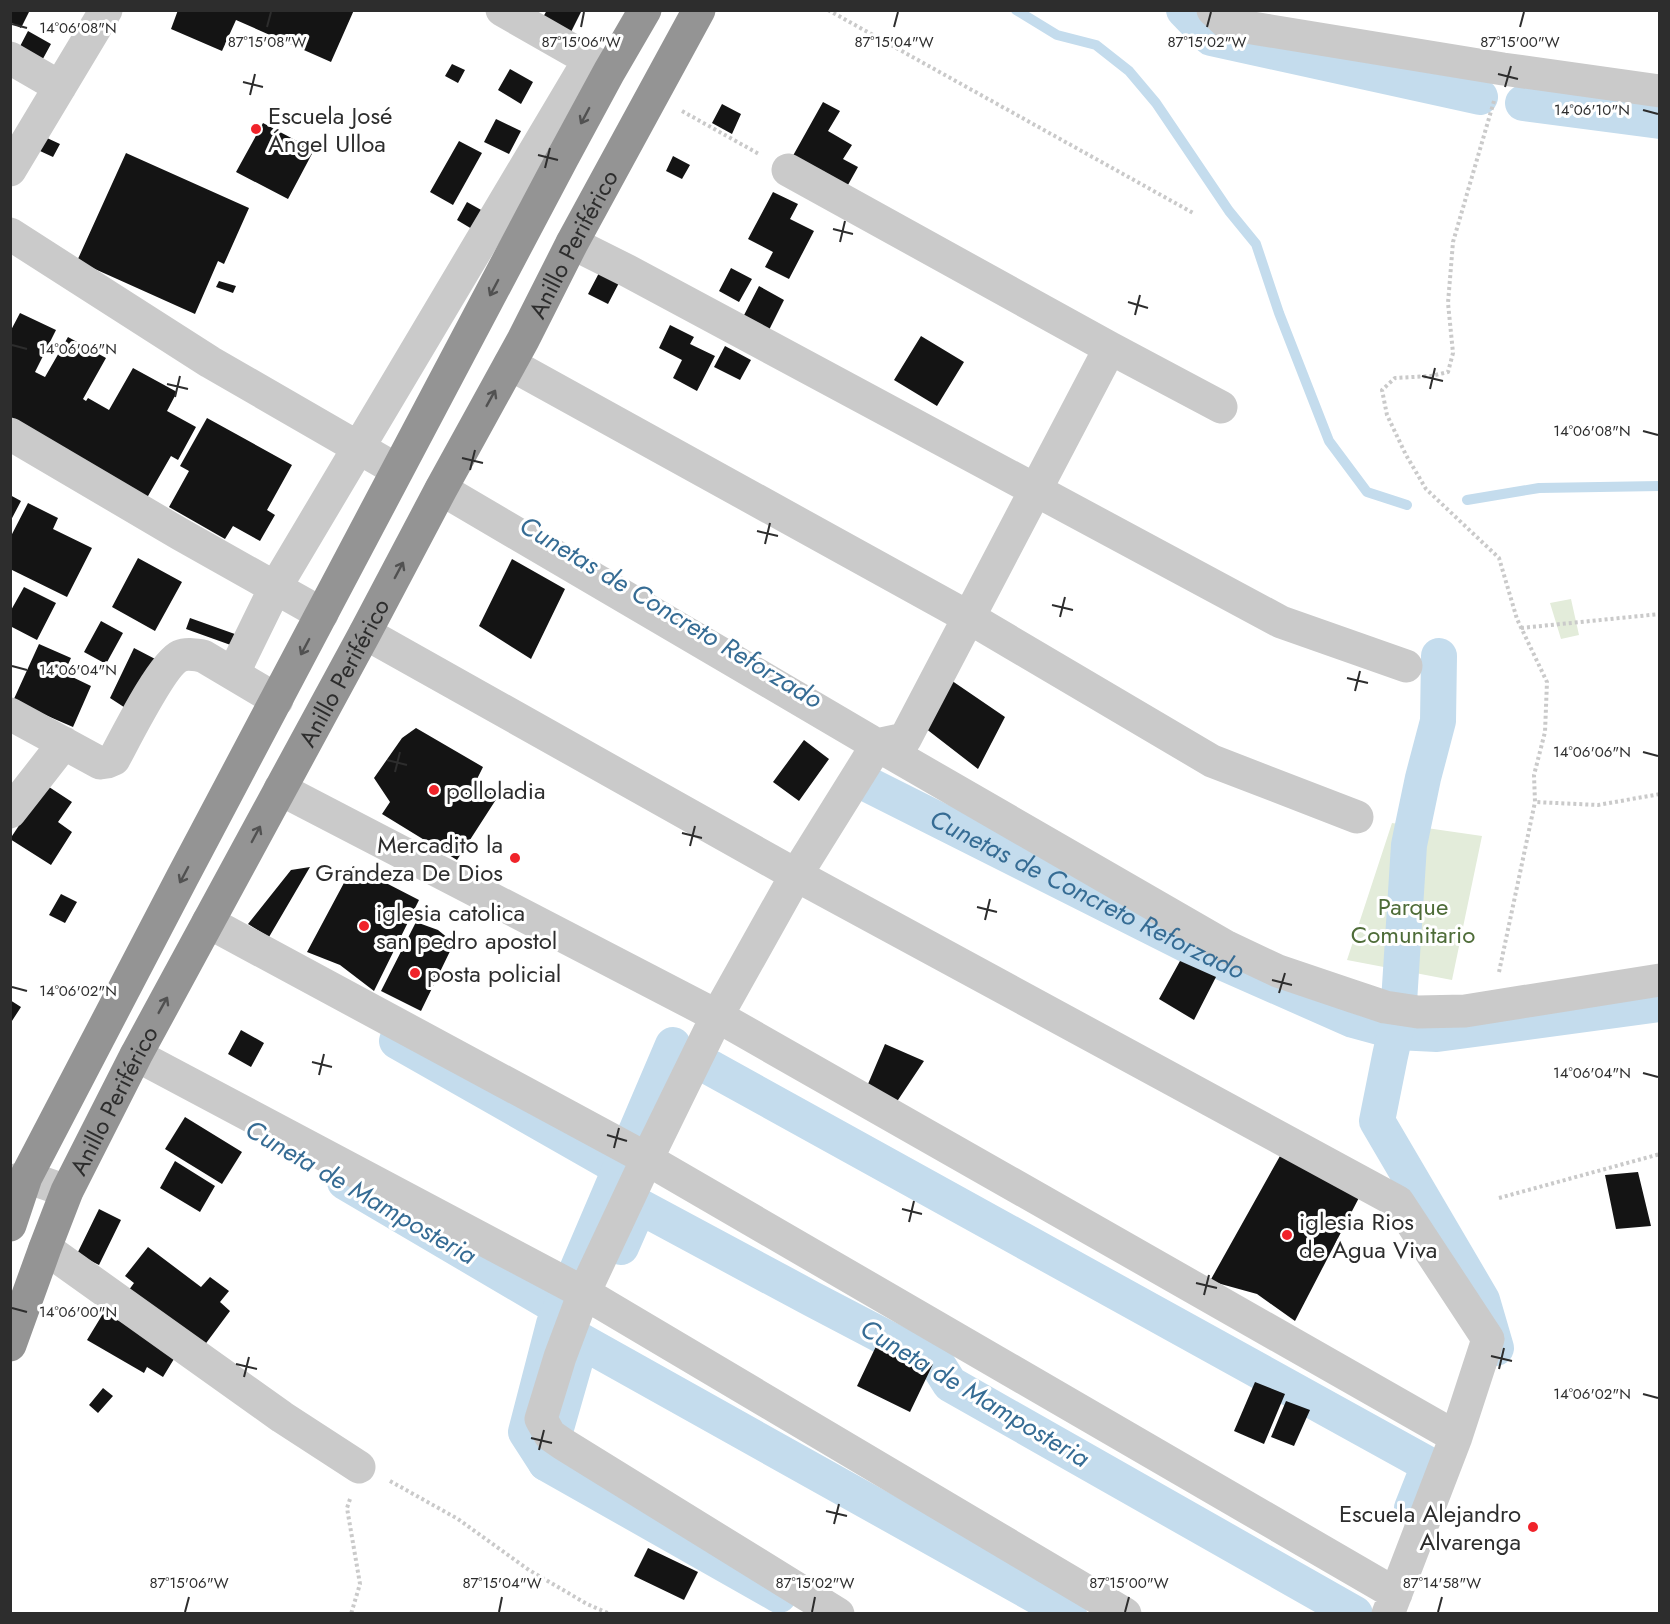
<svg xmlns="http://www.w3.org/2000/svg" width="1670" height="1624" viewBox="0 0 1670 1624" font-family="Jost,sans-serif">
	<rect width="100%" height="100%" fill="#fff"/>
	<!-- green -->
	<path fill="#e3ecda" d="M1571 599 1579 635 1561 639 1550 603Z
		M1392 823 1482 836 1452 980 1347 960Z"/>
	<g fill="none" stroke-linecap="round" stroke-linejoin="round">
		<!-- stream -->
		<path stroke="#c4dced" stroke-width="10" d="M1016 10 1057 35 1096 45 1129 71 1156 103 1229 211 1256 244 1279 313 1329 441 1367 492 1407 505
			M1467 500 1539 488 1660 486"/>
		<!-- canal -->
		<g stroke="#c4dced" stroke-width="36">
			<path d="M1184 10 1211 38 1480 97"/>
			<path d="M1523 103 1660 121"/>
			<path id="s1" d="M869 785 1217 960 1353 1020 1397 1032 1437 1034 1660 1004"/>
			<path d="M1399 1002 1409 845 1423 778 1438 721 1439 656"/>
			<path d="M1397 1025 1390 1056 1377 1121 1482 1300 1496 1348"/>
			<path d="M397 1041 620 1168"/>
			<path d="M711 1068 1429 1465 1412 1508"/>
			<path d="M345 1182 554 1305"/>
			<path d="M621 1247 639 1206 812 1299 938 1365 950 1384 1355 1614"/>
			<path d="M546 1463 526 1432 554 1324 673 1045"/>
			<path d="M779 1595 546 1463 581 1341 1069 1614"/>
		</g>
	</g>
	<!-- building -->
	<path fill="#141414" d="M10 10H30L21 28 10 22Z
		M178 10H354L331 62 236 20 222 51 171 29Z
		M547 10H582L570 34 542 19Z
		M28 31 51 44 39 66 16 54Z
		M452 64 465 70 458 83 445 76Z
		M510 69 533 82 521 104 498 90Z
		M823 102 840 111 828 131 852 145 843 159 858 167 844 192 790 161Z
		M722 104 741 114 732 134 712 123Z
		M496 119 521 131 509 154 484 142Z
		M263 123 314 150 288 199 236 172Z
		M47 138 60 144 53 157 40 151Z
		M459 141 482 153 453 205 430 192Z
		M126 153 249 208 224 264 218 261 195 314 77 261Z
		M673 156 690 165 682 179 666 171Z
		M773 192 798 204 790 219 814 231 789 279 765 267 773 252 748 239Z
		M467 202 483 211 472 229 457 220Z
		M731 268 752 279 739 302 719 291Z
		M600 271 620 281 608 304 588 294Z
		M219 281 236 286 233 293 216 287Z
		M759 286 784 300 767 334 741 321Z
		M20 313 56 330 35 372 45 377 68 337 106 358 83 399 86 401 88 398 109 410 133 368 177 392 167 411 196 427 178 460 171 456 144 503 10 428V332Z
		M670 325 694 337 690 344 715 356 697 391 673 378 682 360 659 348Z
		M921 336 964 362 937 406 894 380Z
		M725 346 751 360 740 380 714 367Z
		M207 418 292 465 267 510 275 515 260 541 233 526 225 539 169 507 189 471 180 466Z
		M10 495 21 501 10 522Z
		M28 503 58 518 53 529 92 548 67 597 10 569V538Z
		M138 558 182 582 155 631 112 607Z
		M512 559 565 589 531 659 479 626Z
		M24 587 56 603 37 640 10 626V612Z
		M190 618 246 638 239 648 186 629Z
		M101 621 123 633 106 664 84 652Z
		M39 644 71 658 64 673 91 686 73 727 13 701Z
		M134 648 159 661 130 711 110 698Z
		M942 674 1005 717 978 769 916 721Z
		M416 728 483 767 476 781 497 798 457 860 382 814 390 802 374 778 402 738Z
		M804 740 829 759 799 801 773 782Z
		M46 785 72 802 58 822 72 832 51 865 10 839Z
		M353 866 419 900 374 991 340 965 307 952Z
		M310 867 269 937 248 924 291 870Z
		M61 894 77 902 65 923 49 915Z
		M416 922 438 930 454 943 421 1011 381 991Z
		M1180 961 1216 977 1194 1020 1159 999Z
		M10 1000 21 1007 10 1024Z
		M241 1030 264 1043 251 1067 228 1054Z
		M885 1044 924 1061 894 1106 868 1084Z
		M185 1117 242 1152 222 1184 165 1149Z
		M1280 1156 1363 1190 1295 1321 1257 1294 1210 1281Z
		M175 1161 215 1186 200 1212 160 1188Z
		M1638 1172 1651 1226 1616 1229 1605 1175Z
		M99 1209 121 1220 99 1265 77 1254Z
		M148 1247 201 1287 210 1277 229 1291 220 1302 230 1311 198 1354 123 1298 134 1283 125 1276Z
		M104 1312 177 1354 163 1377 147 1367 144 1373 87 1340Z
		M880 1338 933 1364 910 1412 857 1386Z
		M1255 1382 1285 1394 1264 1444 1234 1431Z
		M103 1388 113 1396 98 1413 89 1405Z
		M1286 1401 1310 1410 1294 1446 1271 1437Z
		M648 1548 698 1572 684 1600 634 1576Z"/>
	<g fill="none" stroke-linecap="round" stroke-linejoin="round">
		<!-- path -->
		<path stroke="#cacaca" stroke-width="4" stroke-dasharray="3 3" stroke-linecap="butt" d="M828 10 1195 214
			M1494 101 1453 242 1448 303 1453 353 1448 372 1431 376 1395 378 1382 390 1387 415 1406 455 1426 489 1499 558 1517 619 1547 682 1545 732 1534 775 1535 802 1598 805 1660 794
			M682 111 759 154
			M1521 628 1660 614
			M1499 972 1535 802
			M1499 1198 1660 1154
			M390 1481 458 1519 529 1570 587 1604 610 1614
			M350 1499 347 1508 360 1584 351 1614"/>
		<!-- minor -->
		<path stroke="#cacaca" stroke-width="33" d="M502 10 607 70
			M1213 10 1228 24 1503 69 1660 91
			M10 58 60 87
			M10 170 106 10
			M788 170 1110 348 1221 407
			M10 234 210 362 397 470
			M572 243 628 271 1281 622 1406 666
			M510 364 968 617 1212 761 1357 817
			M10 434 180 534 322 614
			M441 489 877 745 1227 947 1278 971 1352 996 1385 1007 1418 1012 1465 1011 1660 980
			M365 633 796 875 1398 1202 1488 1339 1456 1437 1388 1614
			M233 674 275 588 589 60
			M10 714 100 763 107 762 114 759C125 739 162 664 180 656 187 653 196 655 203 656L277 700
			M280 789 717 1016 1456 1437
			M10 812 64 743
			M208 922 638 1154 1396 1594
			M136 1055 584 1293 1125 1614
			M10 1182 26 1177 67 1191
			M45 1248 282 1417 359 1467
			M838 1614 563 1444 550 1435 541 1419 560 1357 584 1293 647 1159 717 1016 796 875 877 745 905 739 1110 348"/>
		<!-- highway -->
		<g stroke="#949494" stroke-width="33">
			<path d="M10 1225 26 1177 183 876 563 157 609 72 645 10"/>
			<path id="s2" d="M10 1345 45 1248 67 1191 136 1055 365 633 441 489 523 340 572 243 699 10"/>
		</g>
	</g>
	<!-- one-way arrows -->
	<defs><path id="oneway-shaft" d="M-6 0H5M1.5-3L5.5 0L1.5 3" fill="none" stroke-width="1.6" stroke-linecap="round" stroke-linejoin="round" transform="scale(1.5)"/></defs>
	<g stroke="#515151">
		<use href="#oneway-shaft" transform="translate(585 116) rotate(118)"/>
		<use href="#oneway-shaft" transform="translate(494 288) rotate(118)"/>
		<use href="#oneway-shaft" transform="translate(491 398) rotate(-61)"/>
		<use href="#oneway-shaft" transform="translate(399 570) rotate(-62)"/>
		<use href="#oneway-shaft" transform="translate(305 647) rotate(118)"/>
		<use href="#oneway-shaft" transform="translate(256 834) rotate(-62)"/>
		<use href="#oneway-shaft" transform="translate(184 875) rotate(118)"/>
		<use href="#oneway-shaft" transform="translate(163 1005) rotate(-61)"/>
	</g>
	<!-- ticks -->
	<path fill="none" stroke="#2d2d2d" stroke-width="2" d="M12 24 27 28M267 27 271 12M581 27 584 12M894 27 898 12M1207 27 1211 12M1520 27 1524 12M1498 74 1518 79M243 82 263 87M1505 87 1511 66M250 95 255 74M1643 110 1658 114M538 155 558 160M545 168 550 148M833 229 853 234M840 242 845 221M1128 302 1148 308M1135 315 1140 295M12 345 27 349M1422 376 1443 381M167 384 188 389M1430 389 1435 368M175 397 180 376M1643 431 1658 435M462 458 483 463M470 470 475 450M757 531 778 536M765 544 770 523M1052 605 1073 610M1060 617 1065 597M12 666 27 670M1347 678 1368 683M1355 691 1360 671M1643 752 1658 756M387 760 407 765M395 772 400 752M682 833 702 838M690 846 695 826M977 907 997 912M985 920 990 899M1272 980 1292 985M12 987 27 991M1279 993 1285 973M312 1062 332 1067M1643 1073 1658 1077M319 1075 324 1054M607 1135 627 1141M614 1148 619 1128M902 1209 922 1214M909 1222 914 1201M1196 1283 1217 1288M1204 1295 1209 1275M12 1308 27 1312M1491 1356 1512 1361M236 1364 257 1369M1499 1369 1504 1348M244 1377 249 1357M1643 1394 1658 1398M531 1438 552 1443M539 1450 544 1430M826 1511 847 1516M834 1524 839 1504M185 1612 189 1597M499 1612 502 1597M812 1612 815 1597M1125 1612 1129 1597M1438 1612 1442 1597"/>
	<!-- markers -->
	<g fill="#f0232a" stroke="#fff" stroke-width="2">
		<circle cx="256" cy="129" r="6"/>
		<circle cx="434" cy="790" r="6"/>
		<circle cx="515" cy="858" r="6"/>
		<circle cx="364" cy="926" r="6"/>
		<circle cx="415" cy="973" r="6"/>
		<circle cx="1287" cy="1235" r="6"/>
		<circle cx="1533" cy="1527" r="6"/>
	</g>
	<g text-anchor="middle" dominant-baseline="central" stroke-width="6" stroke-linejoin="round" paint-order="stroke">
		<!-- poi labels -->
		<g font-size="24" fill="#2d2d2d" stroke="#fff" text-anchor="start">
			<text x="268" y="115">Escuela José<tspan x="268" dy="28">Ángel Ulloa</tspan></text>
			<text x="446" y="790">polloladia</text>
			<text x="503" y="844" text-anchor="end">Mercadito la<tspan x="503" dy="28">Grandeza De Dios</tspan></text>
			<text x="376" y="912">iglesia catolica<tspan x="376" dy="28">san pedro apostol</tspan></text>
			<text x="427" y="973">posta policial</text>
			<text x="1299" y="1221">iglesia Rios<tspan x="1299" dy="28">de Agua Viva</tspan></text>
			<text x="1521" y="1513" text-anchor="end">Escuela Alejandro<tspan x="1521" dy="28">Alvarenga</tspan></text>
		</g>
		<!-- street labels -->
		<g font-size="24" fill="#2d2d2d" stroke="#fff">
			<text stroke="none"><textPath href="#s2" startOffset="1238">Anillo Periférico</textPath></text>
			<text stroke="none"><textPath href="#s2" startOffset="752">Anillo Periférico</textPath></text>
			<text stroke="none"><textPath href="#s2" startOffset="266">Anillo Periférico</textPath></text>
		</g>
		<!-- park labels -->
		<g font-size="24" fill="#4e6c38" stroke="#fff">
			<text x="1413" y="906">Parque<tspan x="1413" dy="28">Comunitario</tspan></text>
		</g>
		<!-- water labels -->
		<g font-size="26" font-style="italic" fill="#366c94" stroke="#fff">
			<text transform="translate(671 612) rotate(31)">Cunetas de Concreto Reforzado</text>
			<text stroke="none"><textPath href="#s1" startOffset="244">Cunetas de Concreto Reforzado</textPath></text>
			<text transform="translate(361 1192) rotate(30)">Cuneta de Mamposteria</text>
			<text transform="translate(975 1393) rotate(31)">Cuneta de Mamposteria</text>
		</g>
	</g>
	<g font-size="15" text-anchor="middle" fill="#2d2d2d" stroke="#fff" stroke-width="6" stroke-linejoin="round" paint-order="stroke">
		<text x="78" y="33">14°06'08"N</text>
		<text x="581" y="47">87°15'06"W</text>
		<text x="894" y="47">87°15'04"W</text>
		<text x="1207" y="47">87°15'02"W</text>
		<text x="1520" y="47">87°15'00"W</text>
		<text x="267" y="47">87°15'08"W</text>
		<text x="1592" y="115">14°06'10"N</text>
		<text x="78" y="354">14°06'06"N</text>
		<text x="1592" y="436">14°06'08"N</text>
		<text x="78" y="675">14°06'04"N</text>
		<text x="1592" y="757">14°06'06"N</text>
		<text x="78" y="996">14°06'02"N</text>
		<text x="1592" y="1078">14°06'04"N</text>
		<text x="78" y="1317">14°06'00"N</text>
		<text x="1592" y="1399">14°06'02"N</text>
		<text x="189" y="1588">87°15'06"W</text>
		<text x="502" y="1588">87°15'04"W</text>
		<text x="815" y="1588">87°15'02"W</text>
		<text x="1129" y="1588">87°15'00"W</text>
		<text x="1442" y="1588">87°14'58"W</text>
	</g>
	<!-- border -->
	<rect width="1670" height="1624" fill="none" stroke="#2d2d2d" stroke-width="24"/>
</svg>
